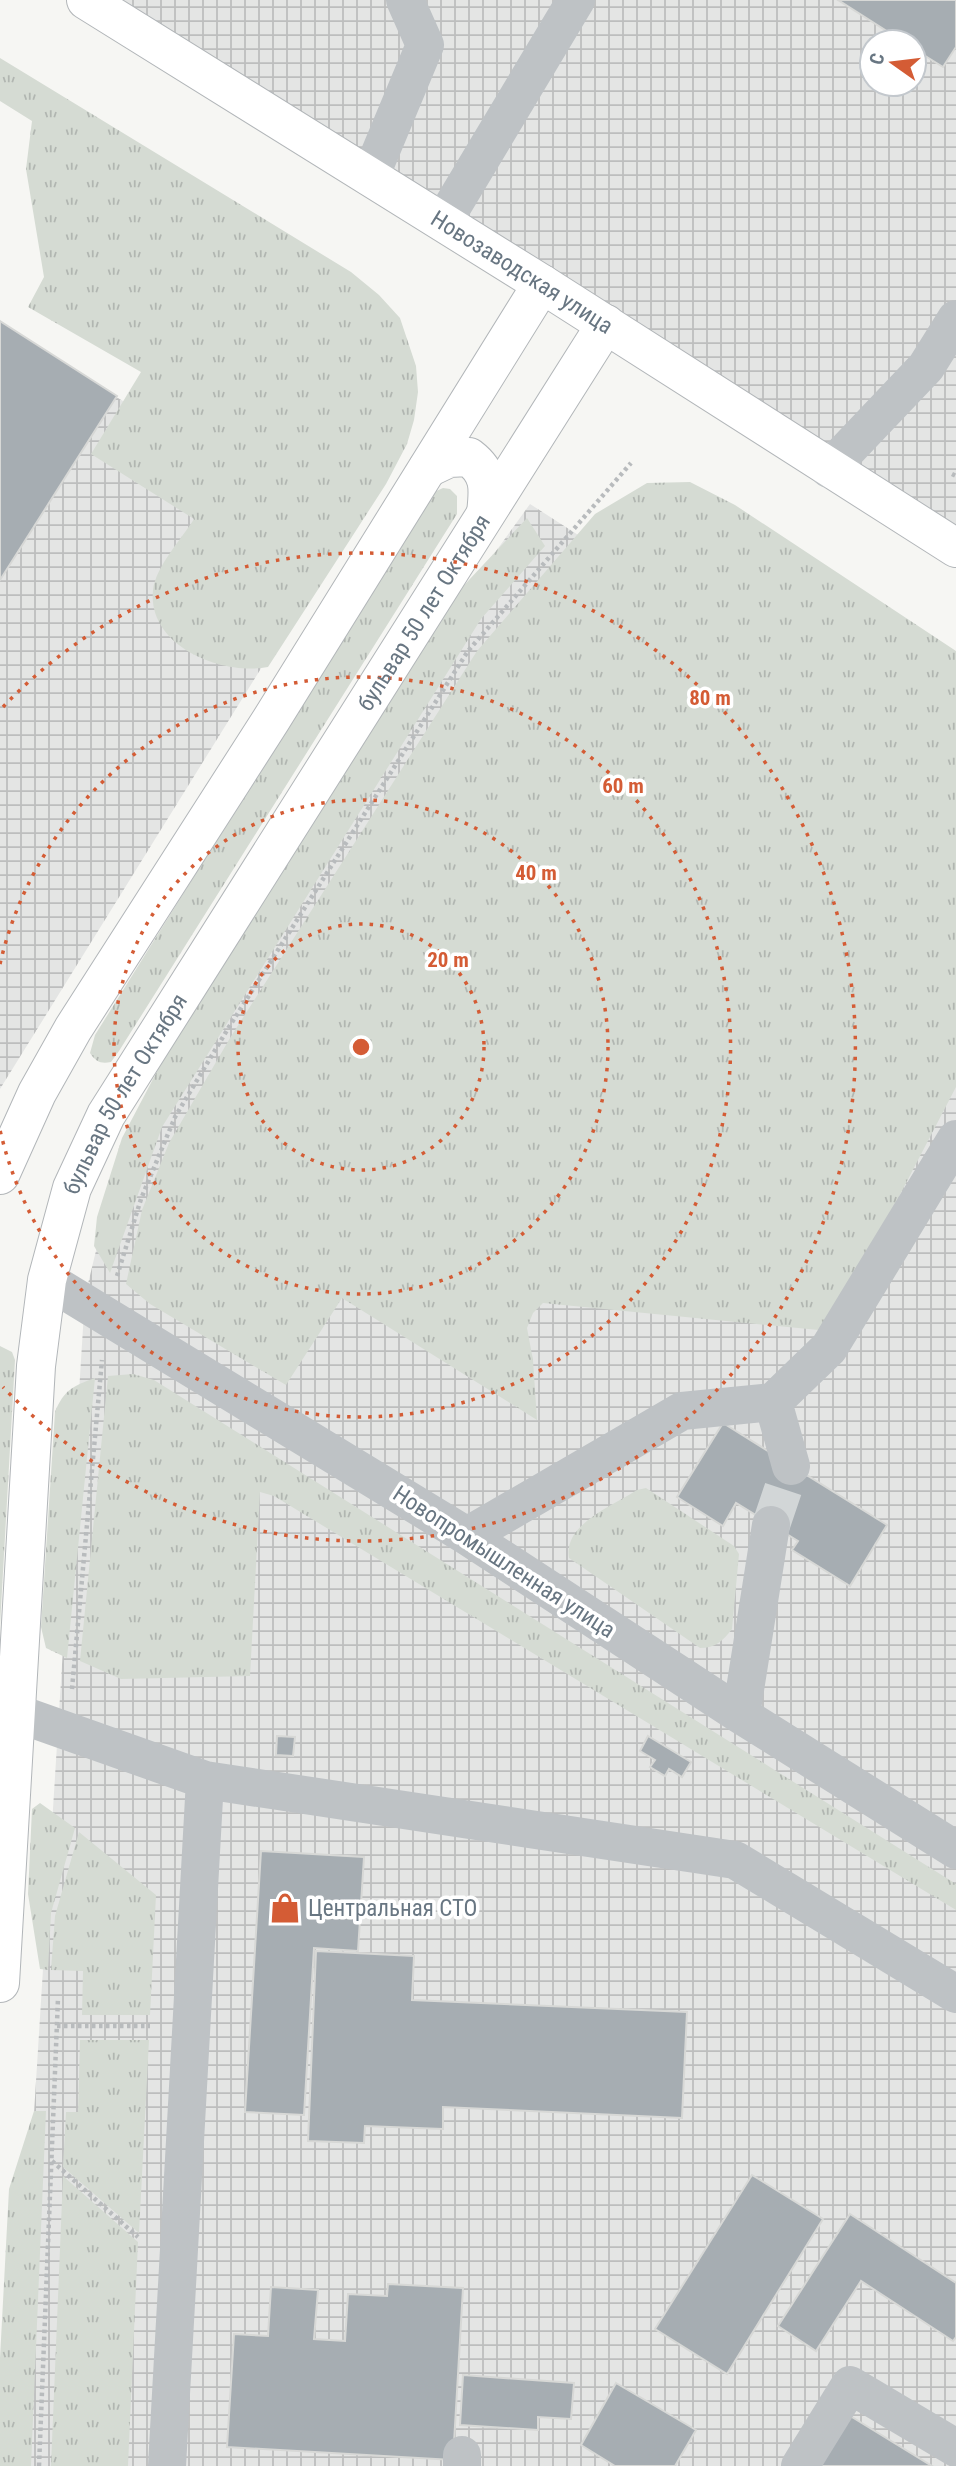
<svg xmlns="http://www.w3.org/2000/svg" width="956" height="2466" viewBox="0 0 956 2466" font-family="'Roboto Condensed',sans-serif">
	<defs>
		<pattern id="industrial-grid" width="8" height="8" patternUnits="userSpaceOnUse" patternTransform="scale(1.75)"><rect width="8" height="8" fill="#e4e5e4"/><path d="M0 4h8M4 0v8" fill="none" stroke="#bdbebe"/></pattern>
		<pattern id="grass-tufts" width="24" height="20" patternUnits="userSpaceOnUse" patternTransform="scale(1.75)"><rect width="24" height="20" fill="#d5dbd3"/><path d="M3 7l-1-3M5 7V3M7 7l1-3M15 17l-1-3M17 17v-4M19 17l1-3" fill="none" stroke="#b1b6b1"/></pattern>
	</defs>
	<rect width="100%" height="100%" fill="#f6f6f3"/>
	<!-- industrial -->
	<path fill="url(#industrial-grid)" fill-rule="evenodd" d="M86 0H956V543ZM872 42H914V84H872Z
		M0 328 345 533 0 1089Z
		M530 504 956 778V2466H12L85 1296 122 1144 360 739Z"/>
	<!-- grass -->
	<path fill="url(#grass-tufts)" d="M0 58 351 272 379 295 400 318 416 366 418 392 414 420 407 444 386 484 268 667C223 676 147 647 153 590 156 566 181 540 194 519L91 454 141 372 28 307 44 277 26 169 32 121 0 101Z
		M690 482 735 505 956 651V1087L829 1331 543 1303 533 1313 527 1328 533 1360 537 1420 342 1298 286 1385 150 1304 126 1284 142 1210 169 1143 230 1038 477 651 595 514 647 483Z
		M443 488 450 489 457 496V514L119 1051 111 1062C101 1064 96 1062 90 1053L95 1035 434 492Z
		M527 518 545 546 481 619 162 1127 110 1273 94 1246 97 1217 122 1138 163 1060 453 597Z
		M0 1346 12 1352 15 1360 0 1625Z
		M133 1374 154 1380 956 1884V1910L274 1496 260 1492 250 1676 121 1679 80 1661 108 1376Z
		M95 1378 67 1658 46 1648 41 1627 55 1412C64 1390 73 1386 95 1378Z
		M646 1488 734 1546 739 1554 732 1629C723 1641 715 1648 700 1648L569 1558C563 1524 613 1506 637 1490Z
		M40 1803 75 1828 51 1913 48 1970 40 1969 28 1894 32 1809Z
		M79 1832 156 1895 150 2015H82L83 1971 51 1970 55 1916Z
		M80 2040H149L139 2233 63 2167 66 2112H78Z
		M34 2111H46L31 2466H0V2358L9 2189Z
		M63 2176 138 2242 128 2466H51Z"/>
	<!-- building -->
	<path fill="#a6adb2" stroke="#d7d8d6" stroke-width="2" d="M838 0H956V47L943 67 914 49V42H904Z
		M0 321 117 396 0 580Z
		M723 1423 887 1525 850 1586 792 1550 798 1541 736 1503 723 1526 677 1497Z
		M277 1736 295 1737 293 1756 276 1755Z
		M648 1736 691 1762 682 1777 669 1769 665 1776 650 1767 655 1760 640 1751Z
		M261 1851 364 1857 358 1951 314 1948 304 2115 245 2112Z
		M316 1951 414 1956 412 2000 687 2012 682 2118 443 2107V2129L365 2126 364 2143 308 2141Z
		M752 2175 823 2219 727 2374 655 2329Z
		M850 2214 956 2283V2337L953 2341 861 2281 816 2351 778 2326Z
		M388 2284 463 2288 453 2460 227 2447 234 2334 268 2336 271 2287 318 2290 314 2339 345 2341 348 2294 387 2296Z
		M463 2375 574 2383 571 2419 538 2417V2430L460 2425Z
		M616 2383 696 2430 675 2466H615L581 2445Z
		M847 2414 932 2466H815Z"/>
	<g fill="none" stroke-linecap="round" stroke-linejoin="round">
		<!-- minor-tunnel -->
		<path stroke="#d2d6d7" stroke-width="38" stroke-dasharray="38 19" stroke-linecap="butt" d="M771 1525 791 1466"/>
		<!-- major casing -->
		<g stroke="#b2b6b9" stroke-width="40">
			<g id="major">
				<path id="s1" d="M86 0 542 284 956 548"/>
				<path d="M428 468 449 458 469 457C490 473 489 488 486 513"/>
				<path d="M0 1175 37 1093 73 1029 271 720 542 284"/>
				<path id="s2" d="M0 1983 36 1366 47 1280 72 1188 106 1115 606 324"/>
			</g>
		</g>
		<!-- path -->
		<path stroke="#b8bbbd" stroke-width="4.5" stroke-dasharray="3.5 3.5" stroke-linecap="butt" d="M952 474 956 476
			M117 1276 141 1199 175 1117 229 1027 468 651 631 463
			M72 1689 102 1360
			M57 2026H150
			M52 2161 138 2237
			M39 2466 58 1998"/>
		<!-- minor -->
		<path stroke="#bec2c5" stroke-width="38" d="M370 177 425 45 405 0
			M443 222 576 0
			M829 469 926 367 956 319
			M47 1280 467 1536 741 1715 956 1850
			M773 1402 829 1348 956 1139
			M467 1536 682 1411 773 1402 791 1466
			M16 1713 205 1780 167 2466
			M741 1715 771 1525
			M205 1780 735 1860 956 1994
			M462 2466V2455
			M800 2466 850 2385 956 2448"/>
		<!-- major -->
		<use href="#major" stroke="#fff" stroke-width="38"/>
	</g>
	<!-- distance rings -->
	<g fill="none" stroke="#d45c35" stroke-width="3.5" stroke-dasharray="3.5 7">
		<circle cx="361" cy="1047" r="123"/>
		<circle cx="361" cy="1047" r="247"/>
		<path d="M0 964A370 370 0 1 1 0 1130"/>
		<path d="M3 707A494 494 0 1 1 3 1387"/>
	</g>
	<!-- icons -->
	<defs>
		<g id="shop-bare" transform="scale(2.415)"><path d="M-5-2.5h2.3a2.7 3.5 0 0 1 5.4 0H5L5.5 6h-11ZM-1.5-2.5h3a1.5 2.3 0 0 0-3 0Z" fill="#d45c35" stroke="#fff" stroke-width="2.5" paint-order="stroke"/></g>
	</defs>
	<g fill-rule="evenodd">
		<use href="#shop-bare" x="285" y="1908"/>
	</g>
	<g text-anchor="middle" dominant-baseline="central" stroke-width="7" stroke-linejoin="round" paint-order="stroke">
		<!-- street labels -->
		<g font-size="23" fill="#687682" stroke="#fff">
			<text stroke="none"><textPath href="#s1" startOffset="514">Новозаводская улица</textPath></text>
			<text stroke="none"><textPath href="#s2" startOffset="1475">бульвар 50 лет Октября</textPath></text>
			<text stroke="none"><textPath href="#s2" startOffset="908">бульвар 50 лет Октября</textPath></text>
			<text transform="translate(504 1562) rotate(33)">Новопромышленная улица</text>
		</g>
		<!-- poi labels -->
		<g font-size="23" fill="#687682" stroke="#fff" text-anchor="start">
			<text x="308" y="1908">Центральная СТО</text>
		</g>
	</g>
	<circle cx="361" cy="1047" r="10" fill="#d45c35" stroke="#fff" stroke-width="3.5"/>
	<g font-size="21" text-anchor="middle" font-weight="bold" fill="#d45c35" stroke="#fff" stroke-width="7" stroke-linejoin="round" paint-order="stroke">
		<text x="710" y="705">80 m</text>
		<text x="623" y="793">60 m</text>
		<text x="536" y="880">40 m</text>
		<text x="448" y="967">20 m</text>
	</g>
	<!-- north arrow -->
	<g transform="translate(893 63) rotate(284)"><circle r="33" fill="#ffffff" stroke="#c3c8cd" stroke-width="2"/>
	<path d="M0-5L12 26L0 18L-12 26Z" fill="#d45c35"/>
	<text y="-10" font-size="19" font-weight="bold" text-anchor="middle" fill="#687682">С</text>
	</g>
</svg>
